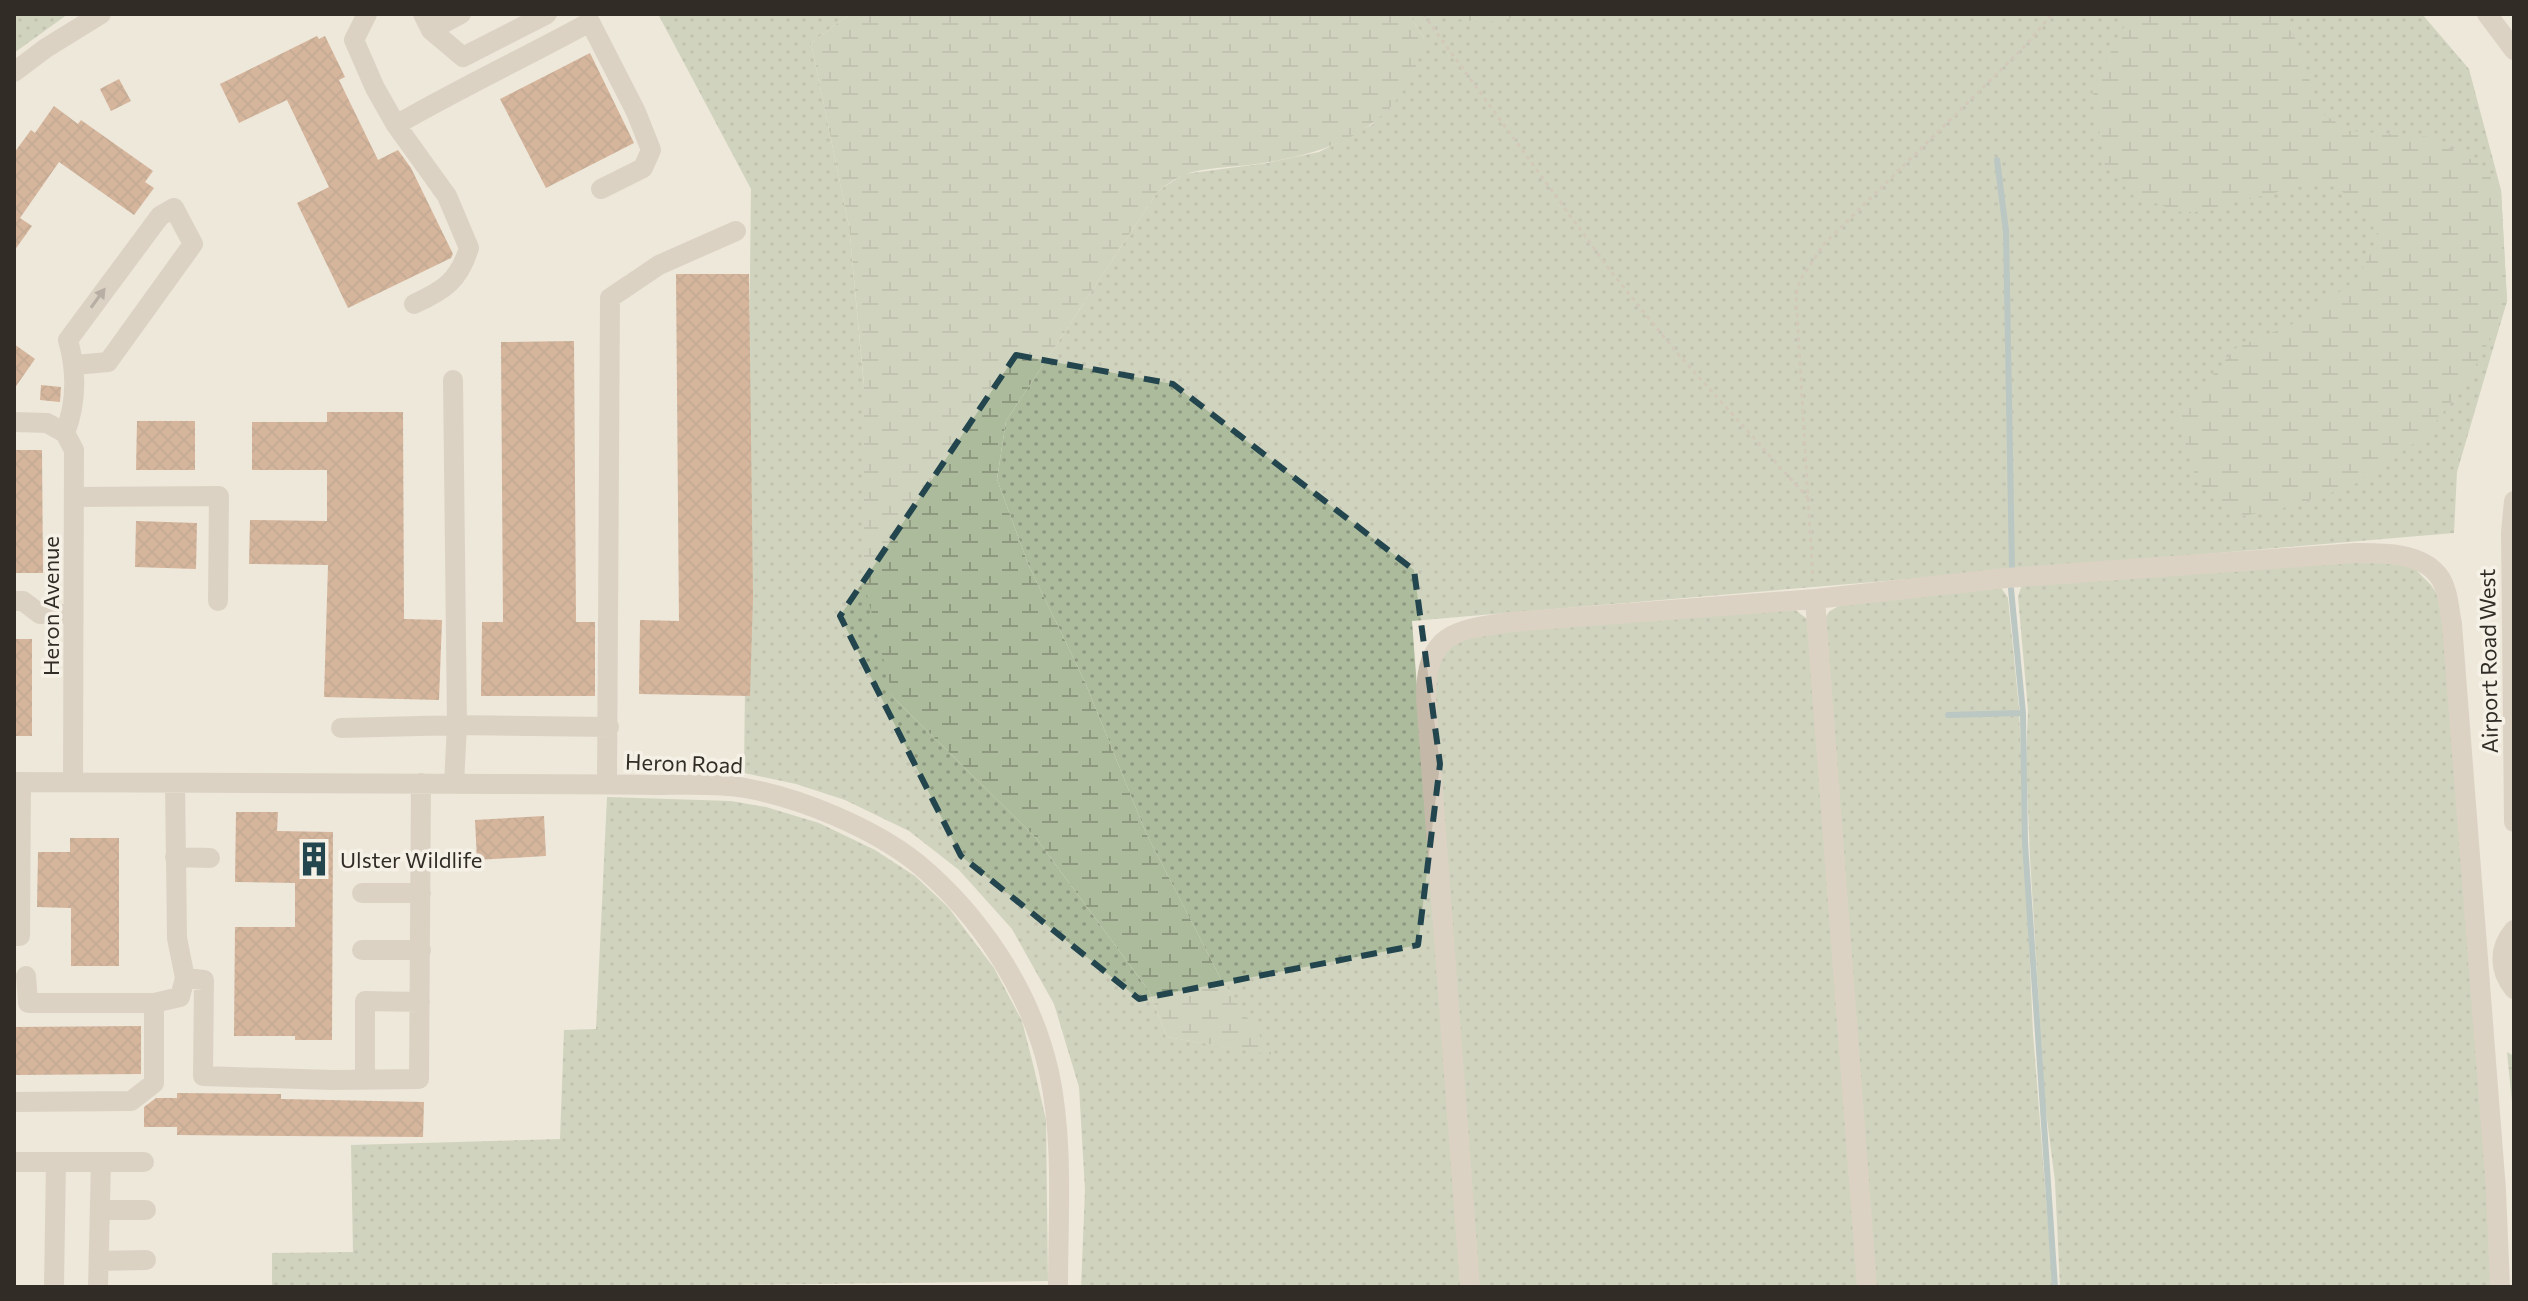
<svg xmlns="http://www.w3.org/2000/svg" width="2528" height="1301" viewBox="0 0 2528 1301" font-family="Commissioner,sans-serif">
	<defs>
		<pattern id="grass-dots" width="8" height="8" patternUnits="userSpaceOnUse" patternTransform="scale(2)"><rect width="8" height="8" fill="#acbb9c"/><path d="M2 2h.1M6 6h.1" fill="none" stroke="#8d987f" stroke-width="1.8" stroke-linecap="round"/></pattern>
		<pattern id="forest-crowns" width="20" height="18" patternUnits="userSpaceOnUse" patternTransform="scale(2)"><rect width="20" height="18" fill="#acbb9c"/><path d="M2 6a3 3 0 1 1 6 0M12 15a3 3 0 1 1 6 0" fill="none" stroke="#8d987f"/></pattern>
		<pattern id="wetland-marsh" width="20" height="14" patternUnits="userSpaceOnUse" patternTransform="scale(2)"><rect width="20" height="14" fill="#acbb9c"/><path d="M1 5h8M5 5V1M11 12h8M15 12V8" fill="none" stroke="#8d987f"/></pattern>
		<pattern id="building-cross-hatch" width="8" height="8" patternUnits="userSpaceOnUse" patternTransform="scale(2)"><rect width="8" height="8" fill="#b7784f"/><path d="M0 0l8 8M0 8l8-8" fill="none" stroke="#956342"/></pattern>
	</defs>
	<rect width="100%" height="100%" fill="#eee8da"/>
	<!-- grass -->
	<path fill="url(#grass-dots)" d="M14 14H68L14 53Z
		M658 14H850L811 43 849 226 893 697 1036 838 1149 991 1167 1037 1271 1054 1222 981 1146 833 1085 682 1028 564 997 479 1006 421 1158 191 1184 174 1267 163 1319 152 1373 124 1424 38 1409 14C1419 14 1431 12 1441 14 1469 18 1495 25 1523 14H2422L2469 69 2501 190 2507 301 2457 472 2454 533 1412 621 1462 1287H1081L1085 1190 1079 1087 1054 1004 1012 929 959 870 909 831 845 800 796 784 744 773 751 189Z
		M2355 558 2413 567 2431 585 2441 600 2495 1287H2060L2055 1181 2045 1104 2030 858 2026 760 2028 710 2018 597 2022 584Z
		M2000 586 2008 598 2019 708 2033 1033 2053 1287H1870L1824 619 1830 611 1847 601Z
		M1793 608 1811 622 1861 1287H1475L1431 676 1440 652 1481 630Z
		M607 797 731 801 766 807 819 823 875 850 915 876 948 907 994 968 1022 1021 1034 1068 1046 1120 1048 1281 576 1287H272V1253L353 1252 351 1145 560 1139 564 1030 596 1029Z"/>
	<!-- forest -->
	<path fill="url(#forest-crowns)" d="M2507 1052 2514 1056V1122Z"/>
	<!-- wetland -->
	<path fill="url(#wetland-marsh)" d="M850 14H1409L1424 38C1407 122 1341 151 1263 163 1241 167 1203 167 1184 175 1175 178 1166 186 1158 191L1006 421 997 479 1028 564 1085 682 1146 833 1222 981 1273 1055 1167 1037 1149 991 1036 838 893 697 864 583V385L849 226 811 43Z
		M1445 14H1523C1500 23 1467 25 1445 14Z
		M2131 14H2279L2297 41 2320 112 2350 131 2429 137 2479 164 2501 190 2507 301 2501 320 2467 381 2425 436 2352 486 2283 508 2238 517 2198 484 2177 416 2237 347 2300 321 2357 279 2379 238 2360 202 2323 181 2187 214 2134 196 2105 166 2092 87Z"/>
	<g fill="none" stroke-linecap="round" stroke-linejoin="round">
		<!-- stream -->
		<path stroke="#7d9fa7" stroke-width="6" d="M1997 160 2006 231 2012 570
			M2011 589 2023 713
			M1948 715 2023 713 2025 843 2055 1287"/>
	</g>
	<!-- building -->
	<path fill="url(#building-cross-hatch)" d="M317 36 319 39 325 36 345 77 339 80 378 160 398 150 411 168 453 254 451 258 348 308 297 203 329 187 287 100 239 123 220 84Z
		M590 53 634 143 546 188 500 99Z
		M119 79 131 101 111 111 100 89Z
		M54 106 78 124 81 120 153 171 145 182 154 188 134 215 59 162 20 218 32 226 14 251V153L31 130 35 133Z
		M676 274H749L753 597 750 696 639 694 640 620 679 621Z
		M574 341 576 622H595V696H481L482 622H503L501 342Z
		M14 344 35 359 14 389Z
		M41 385 61 387 60 402 40 400Z
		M327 412H403L404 619 442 620 439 700 324 697 328 565 249 564 250 520 327 521V470H252V422H327Z
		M137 421H195V470H136Z
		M14 450H42L43 573H14Z
		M136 521 197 523 196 569 135 567Z
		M14 639H32V736H14Z
		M236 812H278L277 831 333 832 332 1040H295V1036H234L235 927H295V883L235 882Z
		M544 816 546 856 477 860 475 820Z
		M70 838H119V966H71V908L37 907 38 852H70Z
		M141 1026V1074L14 1075V1027Z
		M177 1093 281 1094V1099L424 1102 423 1137 177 1135V1127H144V1107L156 1098H177Z"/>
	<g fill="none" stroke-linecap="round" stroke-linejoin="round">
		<!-- path -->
		<path stroke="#b0a492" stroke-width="3" stroke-dasharray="4 4" stroke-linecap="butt" d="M1423 14 1612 273 1678 354 1808 498 1796 295 1800 280 1824 244 2024 47 2052 14
			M1808 498 1813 578"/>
		<!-- minor -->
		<path stroke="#c4b9a8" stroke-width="20" d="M367 14 354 40 375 88 396 125C460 88 526 57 590 22L636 112 651 150 643 168 601 189
			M423 14 431 30 463 57 547 14
			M2487 14 2514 50
			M431 30 461 14
			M14 72 46 48 101 14
			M396 125 447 196 469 248C459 280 445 290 414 304
			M453 380 457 725 454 784
			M14 422 47 423 65 433
			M65 433C77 402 77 372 68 340L160 216 174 208 193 244 108 362 75 365
			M65 433 74 450 73 782
			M75 497 219 496 218 601
			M2514 501 2511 533 2514 822
			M1815 599 2006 578 2356 553C2382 553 2420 552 2438 575 2448 587 2449 609 2452 624L2496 1190 2500 1287
			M14 601H23L40 614H73
			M341 728 457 725 609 727
			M14 782C174 783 335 783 495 784 548 784 602 784 655 785 684 785 717 783 745 788 801 798 873 828 917 863 980 915 1031 992 1049 1072 1064 1141 1058 1217 1058 1287
			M607 784 610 298 659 265 736 231
			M175 857 210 858
			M362 893H421
			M2514 930C2498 949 2499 970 2514 989
			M14 936H20L21 782
			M362 950H421
			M26 976 28 1003H154L180 997 185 978 177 938 175 783
			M185 978 204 980 203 1076 333 1080 419 1079 421 783
			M365 1080V1001L420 1002
			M14 1102 131 1101 154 1083V1003
			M14 1162H101L98 1287
			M101 1162H144
			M100 1210H146
			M99 1261 146 1260
			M54 1287 56 1162
			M1470 1287 1426 698C1426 632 1455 630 1511 622L1815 599 1867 1287"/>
	</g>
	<!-- one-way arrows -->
	<defs><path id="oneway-solid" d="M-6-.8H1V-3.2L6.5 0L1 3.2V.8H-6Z" transform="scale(2)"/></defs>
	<use fill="#746b61" href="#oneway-solid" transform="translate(98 298) rotate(-54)"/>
	<!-- marked area -->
	<path d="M0 0H2528V1301H0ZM1016 355 1173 384 1414 570 1440 764 1418 945 1139 999 961 856 840 616Z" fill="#eee8da" fill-opacity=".55" fill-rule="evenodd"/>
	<path fill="none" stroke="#22454e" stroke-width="6" stroke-dasharray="16 10" stroke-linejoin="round" d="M1016 355 1173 384 1414 570 1440 764 1418 945 1139 999 961 856 840 616Z"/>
	<!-- icons -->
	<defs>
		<g id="building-bare" transform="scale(2.76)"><path d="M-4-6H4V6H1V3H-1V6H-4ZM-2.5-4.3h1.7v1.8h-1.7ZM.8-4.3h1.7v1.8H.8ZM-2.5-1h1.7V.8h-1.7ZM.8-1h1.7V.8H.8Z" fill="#22454e" stroke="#f6f1e6" stroke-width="2.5" paint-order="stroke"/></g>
	</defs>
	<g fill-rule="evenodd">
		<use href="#building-bare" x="314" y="859"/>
	</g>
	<g text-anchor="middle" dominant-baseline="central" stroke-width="7" stroke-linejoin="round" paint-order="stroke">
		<!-- street labels -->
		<g font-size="22" fill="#322c27" stroke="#f6f1e6">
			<text transform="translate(50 606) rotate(-90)">Heron Avenue</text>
			<text transform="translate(2488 661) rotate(-91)">Airport Road West</text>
			<text transform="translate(684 763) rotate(2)">Heron Road</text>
		</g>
		<!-- poi labels -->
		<g font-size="22" fill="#322c27" stroke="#f6f1e6" text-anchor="start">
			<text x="340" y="859">Ulster Wildlife</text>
		</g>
	</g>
	<!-- border -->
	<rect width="2528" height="1301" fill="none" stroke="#322c27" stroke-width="32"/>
</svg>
